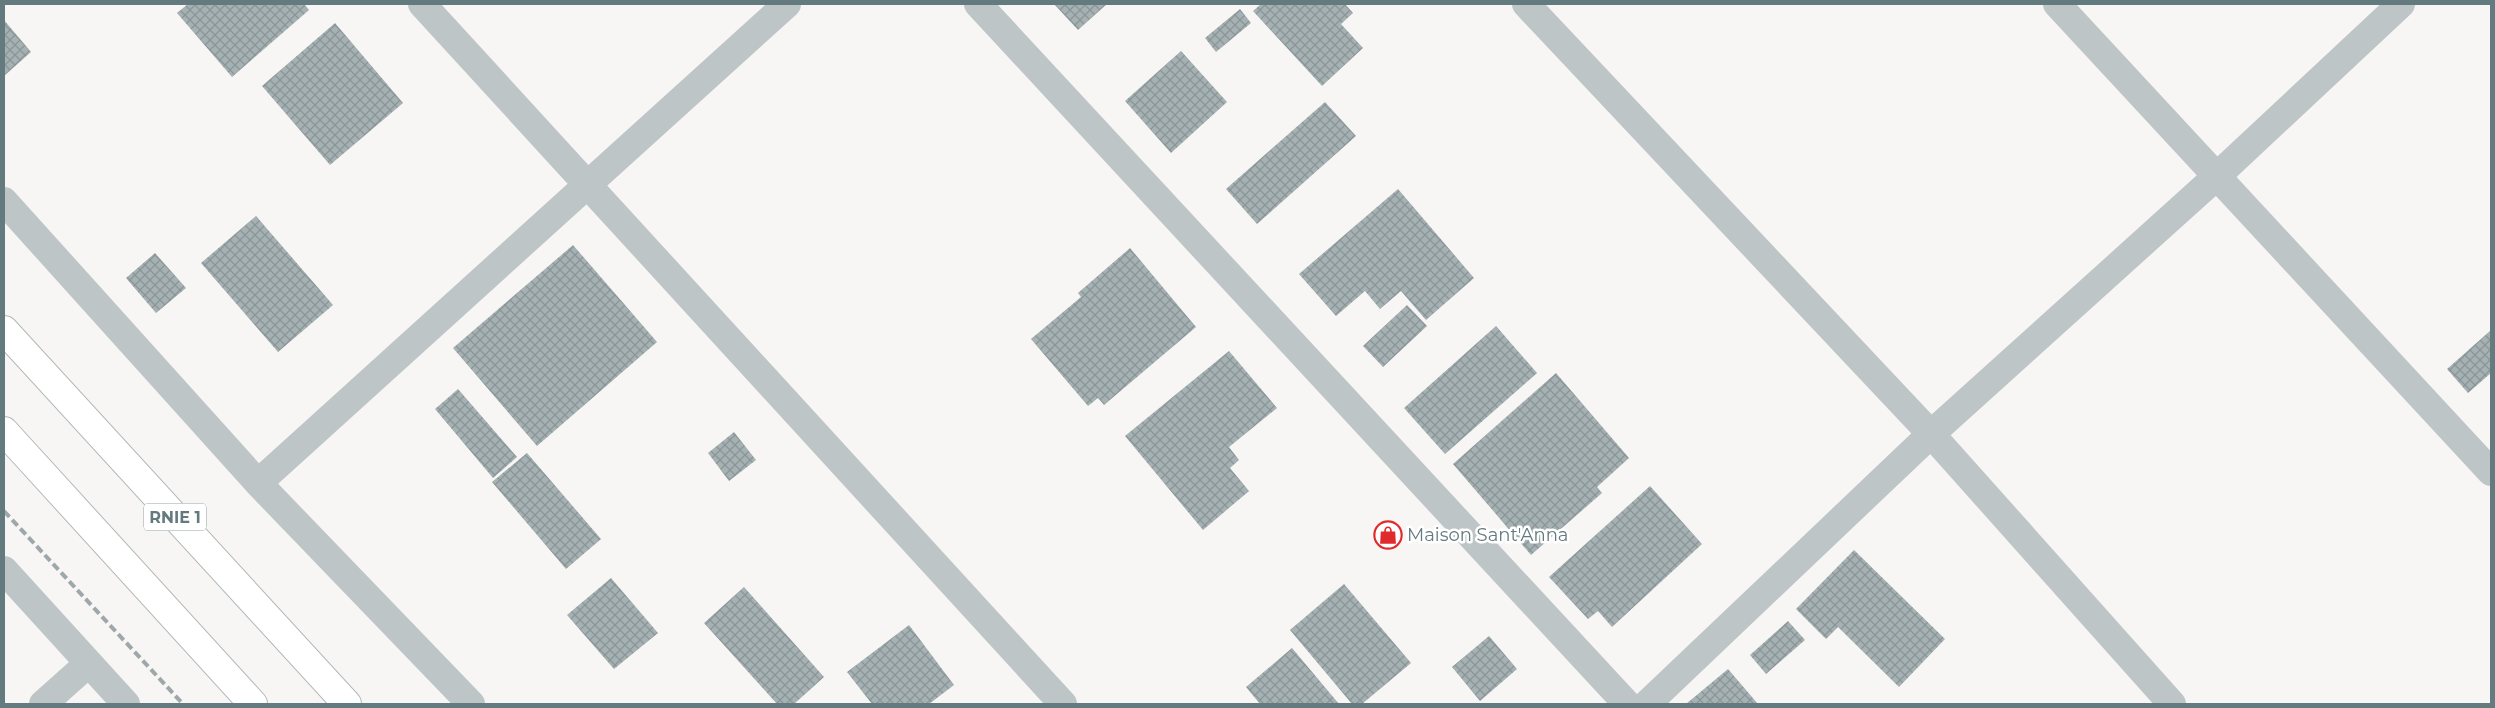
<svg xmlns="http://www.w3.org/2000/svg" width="2495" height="708" viewBox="0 0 2495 708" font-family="Montserrat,sans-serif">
	<defs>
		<pattern id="building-cross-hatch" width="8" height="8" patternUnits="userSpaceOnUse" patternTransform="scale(1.25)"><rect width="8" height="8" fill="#a5b1b3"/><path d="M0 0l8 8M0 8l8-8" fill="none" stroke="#8a9597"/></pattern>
	</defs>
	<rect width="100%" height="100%" fill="#f7f6f4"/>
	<!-- building -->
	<path fill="url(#building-cross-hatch)" d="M188 4H304L309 10 232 77 177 13Z
		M1054 4H1107L1078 30Z
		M1261 4H1345L1353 13 1341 24 1363 48 1322 86 1253 11Z
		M1240 9 1251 23 1216 52 1205 38Z
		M4 20 31 52 4 76Z
		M335 23 403 103 330 165 262 86Z
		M1181 51 1227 102 1171 153 1125 101Z
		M1325 102 1356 136 1257 224 1226 189Z
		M1398 189 1474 278 1426 320 1401 291 1380 309 1365 291 1336 316 1299 274Z
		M256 216 333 305 278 352 201 263Z
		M573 245 657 342 537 446 453 348Z
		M1130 248 1196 327 1104 405 1098 398 1088 406 1031 339 1081 297 1078 293Z
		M155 253 186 288 156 313 126 278Z
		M1407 305 1427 326 1383 367 1363 346Z
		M1496 326 1537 373 1445 454 1404 408Z
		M2490 331 2491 373 2468 393 2447 369Z
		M1229 351 1277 408 1229 447 1239 460 1230 468 1249 491 1203 530 1125 436Z
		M1556 373 1629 458 1597 487 1602 493 1531 555 1453 464Z
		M458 389 517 457 493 478 435 409Z
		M734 432 756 460 729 481 708 453Z
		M527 453 601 539 566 569 492 482Z
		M1650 486 1702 544 1612 627 1598 611 1588 619 1549 577Z
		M1854 550 1945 639 1899 687 1838 627 1826 639 1796 609Z
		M611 578 658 633 614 669 567 615Z
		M1344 584 1411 663 1362 704H1352L1290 630Z
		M744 587 824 677 794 704H777L704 623Z
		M1788 621 1805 640 1766 674 1750 655Z
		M909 625 954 685 929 704H872L847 672Z
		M1489 636 1517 669 1480 701 1452 667Z
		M1292 648 1339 704H1260L1246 687Z
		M1728 669 1758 704H1686Z"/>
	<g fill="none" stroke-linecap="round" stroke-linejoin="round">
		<!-- trunk casing -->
		<g stroke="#b2b8ba" stroke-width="30">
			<path id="trunk" d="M4 330 347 704
				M4 431 253 704"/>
		</g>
		<!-- minor -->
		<path stroke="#bec5c7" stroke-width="28" d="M422 4 1063 704
			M978 4 1627 704
			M1526 4 1931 434 2172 704
			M2057 4 2491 472
			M4 201 258 483 471 704
			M258 483 787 4
			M4 570 126 704
			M43 704 89 663
			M1647 704 1931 434 2217 176 2401 4"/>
		<!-- trunk -->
		<use href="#trunk" stroke="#fff" stroke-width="28"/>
		<!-- rail -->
		<path stroke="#9ea8ab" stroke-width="4" stroke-dasharray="8 4" stroke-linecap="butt" d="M4 511 183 704"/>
	</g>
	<!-- icons -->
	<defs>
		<g id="shop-ring" transform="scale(1.4375)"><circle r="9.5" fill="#fff" stroke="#e02b2d" stroke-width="1.5"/><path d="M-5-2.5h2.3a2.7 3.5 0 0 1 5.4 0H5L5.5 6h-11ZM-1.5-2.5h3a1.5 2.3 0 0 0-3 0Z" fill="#e02b2d"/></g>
	</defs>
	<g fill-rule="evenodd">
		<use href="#shop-ring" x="1388" y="535"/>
	</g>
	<g text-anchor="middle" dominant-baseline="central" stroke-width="5" stroke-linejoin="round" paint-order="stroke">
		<!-- shield labels -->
		<rect fill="#fff" stroke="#92a2a5" stroke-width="1" x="144" y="503.5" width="62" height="27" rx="4"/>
		<g font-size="16" font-weight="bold" fill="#637a7f">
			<text x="175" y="517">RNIE 1</text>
		</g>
		<!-- poi labels -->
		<g font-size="18" fill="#637a7f" stroke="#fff" text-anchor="start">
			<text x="1407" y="535">Maison Sant'Anna</text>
		</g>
	</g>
	<!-- border -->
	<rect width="2495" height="708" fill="none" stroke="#637a7f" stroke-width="10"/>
</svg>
